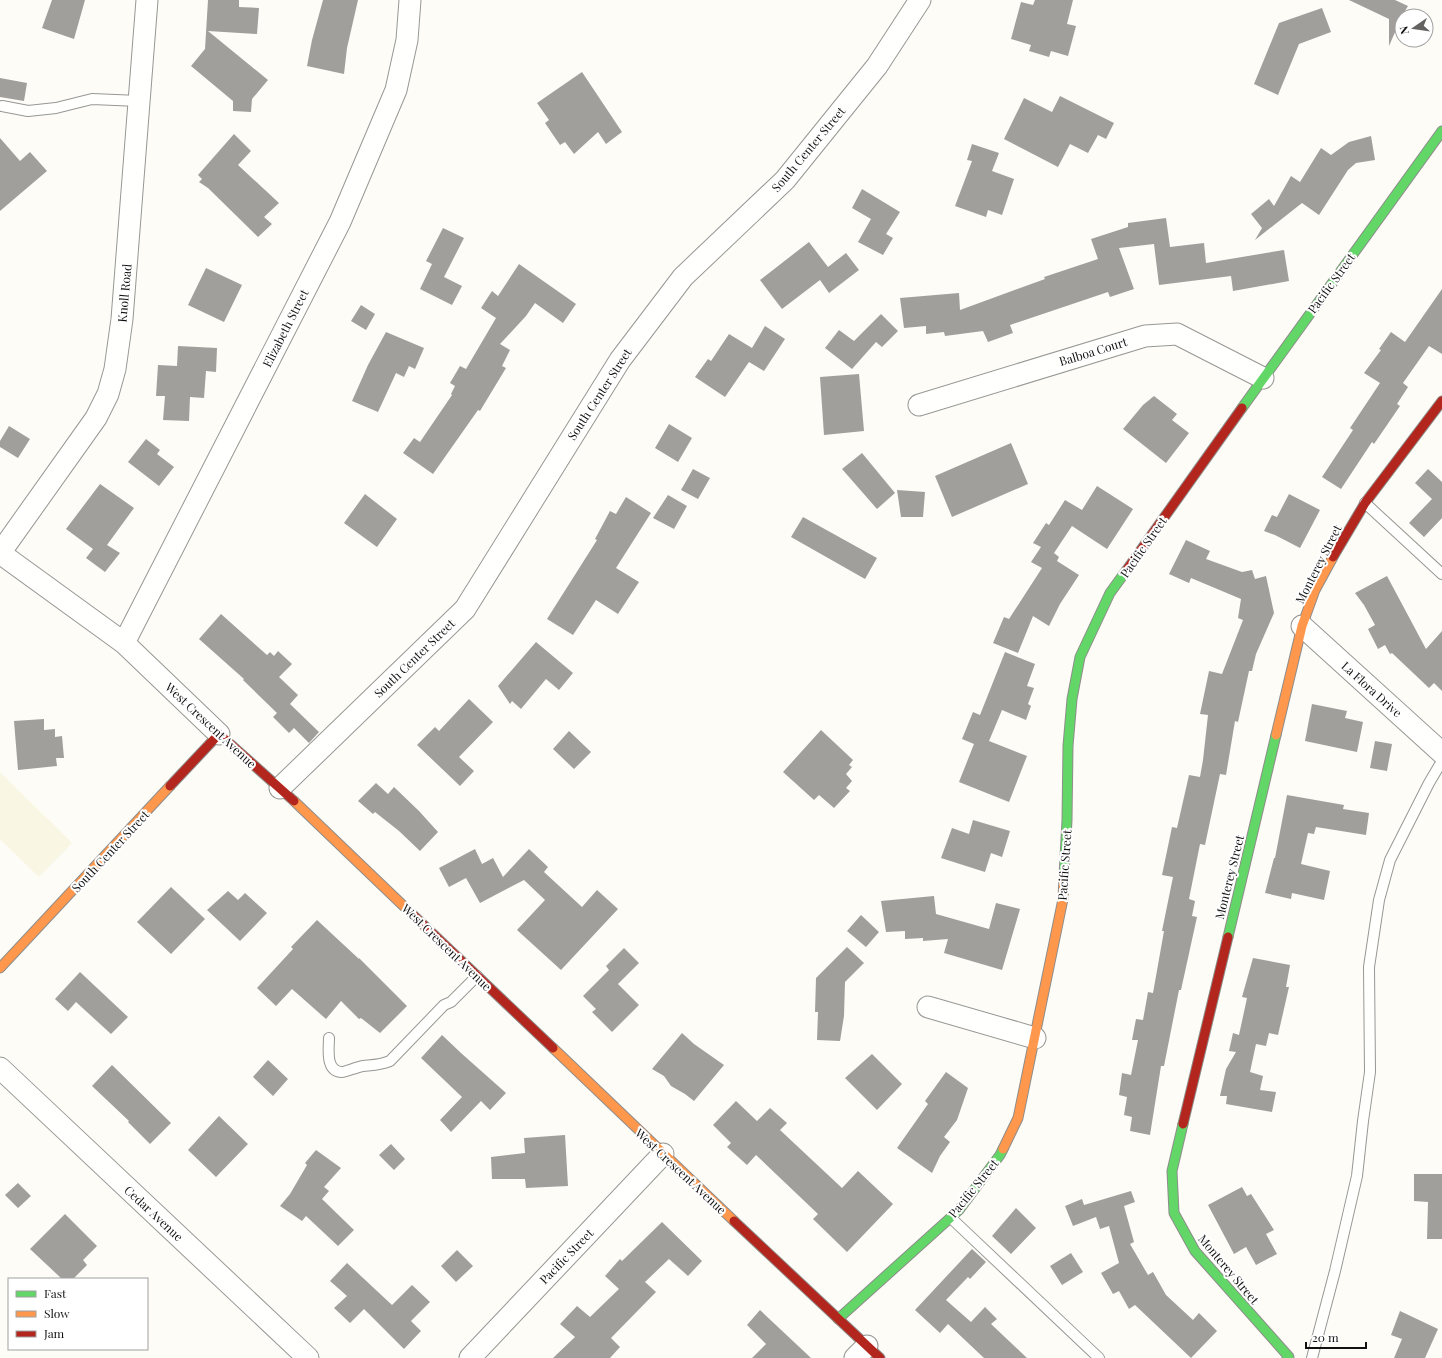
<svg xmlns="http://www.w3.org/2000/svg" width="1442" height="1358" viewBox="0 0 1442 1358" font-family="'Playfair Display',serif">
	<rect width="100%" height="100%" fill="#fdfcf7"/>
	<!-- farmland -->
	<path fill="#f9f7e4" d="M0 772 72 843 39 877 0 839Z"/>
	<!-- building -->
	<path fill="#a19f9c" d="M52 0H85L74 39 42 28Z
		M208 0H239V7L259 8 257 34 208 31 268 80 252 99 251 112 233 111V101L191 66 205 49Z
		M323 0H358L347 48 344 74 307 66 312 40Z
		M1035 0H1073L1067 24 1076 26 1068 56 1051 51 1049 57 1029 51 1031 45 1011 39 1021 2 1033 5Z
		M1349 0H1395L1408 6 1402 16 1389 46V19Z
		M1322 8 1331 32 1299 44 1278 95 1254 84 1279 23Z
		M582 72 622 132 606 144 598 132 574 154 565 142 560 145 545 123 549 120 537 103Z
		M0 78 27 83 24 101 0 97Z
		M1060 96 1114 123 1106 139 1098 135 1088 153 1070 144 1058 167 1004 139 1024 98 1052 112Z
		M234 134 251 151 238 165 279 203 264 217 272 224 258 237 208 188 199 182 202 179 198 175Z
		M1371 136 1375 160 1356 163 1348 170 1319 215 1302 203 1255 240 1262 228 1251 214 1269 199 1274 206 1291 176 1300 182 1321 148 1331 155 1349 142Z
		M0 138 20 161 30 152 47 171 0 211Z
		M972 144 999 153 992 171 1014 179 1002 215 988 210 986 217 955 206 972 161 967 160Z
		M862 189 900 212 886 234 893 238 883 255 858 242 871 219 852 208Z
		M1166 218 1170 247 1204 243 1206 263 1284 250 1289 281 1233 291 1231 276 1159 285 1154 244 1119 248 1134 289 1110 297 1108 292 1010 325 1013 333 988 342 983 331 945 336 944 332 926 334V326L904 328 900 298 959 293 960 310 1045 279 1044 277 1098 259 1091 239 1128 227V223Z
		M443 228 464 238 444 277 462 286 452 305 420 289 432 264 426 261Z
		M809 242 828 267 846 253 859 270 829 293 820 280 782 309 760 280Z
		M519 264 576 304 563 323 535 303 526 316 500 344 510 350 502 366 506 368 480 411 478 410 433 474 403 453 414 438 420 442 452 395 451 394 455 386 450 383 460 366 466 369 496 318 481 308 492 291 498 296Z
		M206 268 242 285 224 322 188 305Z
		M1442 289V354L1429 346 1403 383 1408 387 1397 404 1400 406 1374 444 1372 442 1341 489 1322 477 1353 430 1350 428 1380 383 1364 373 1381 350 1379 349 1391 332 1405 342Z
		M361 305 375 314 366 330 351 321Z
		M881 314 898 331 882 347 876 342 852 369 825 348 839 330 854 341Z
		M765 326 785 339 764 371 749 362 725 397 695 377 708 359 711 361 729 334 752 348Z
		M386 332 424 348 415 369 409 366 404 377 396 373 378 412 352 401 368 365Z
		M178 346 217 348 216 372 206 371 204 398 190 397 189 421 163 420 165 396H156L158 365 177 366Z
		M859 374 864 431 824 435 820 377Z
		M1154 396 1177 414 1172 420 1189 433 1166 463 1123 429 1143 405Z
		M669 424 692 438 678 462 655 448Z
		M9 426 30 439 18 458 0 447V441Z
		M146 439 160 450 157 454 174 467 159 486 128 462Z
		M1011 443 1028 484 952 517 935 476Z
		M862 453 895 493 877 509 842 469Z
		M693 469 710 478 698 499 681 490Z
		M1428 469 1442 482V518L1424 537 1409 523 1432 499 1415 483Z
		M100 484 134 508 107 545 120 553 105 572 86 558 93 549 66 529Z
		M1097 486 1133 509 1107 549 1072 526 1054 553 1059 557 1057 561 1079 575 1060 604 1049 626 1033 616 1018 653 993 643 1004 617 1009 619 1042 568 1031 562 1041 547 1033 543 1046 523 1049 525 1065 500 1082 510Z
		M897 490 925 492 923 517H901Z
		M365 494 397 519 377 547 344 523Z
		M1289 494 1320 510 1300 548 1275 535 1264 531 1272 515 1277 517Z
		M668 495 687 506 674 529 653 518Z
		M626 497 651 513 616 568 639 582 618 614 596 600 573 635 547 619 597 540 595 539 610 511 616 514Z
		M803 517 877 558 865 579 791 537Z
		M1186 540 1210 551 1206 559 1242 572 1252 570 1255 579 1266 576 1274 613 1256 654 1252 671H1249L1238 722 1235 721 1226 775 1220 774 1205 845 1200 844 1189 899 1195 901 1192 916 1197 917 1181 990H1179L1164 1066H1161L1150 1135 1130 1131 1132 1117 1124 1115 1127 1097 1119 1095 1122 1073 1131 1075 1138 1040H1132L1136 1019 1143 1020 1148 992 1153 993 1164 931H1162L1173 877 1162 875 1172 827 1177 828 1189 775 1200 777 1203 760 1208 715 1200 714 1209 671 1222 674 1243 620 1238 618 1241 599 1191 578 1189 583 1169 574Z
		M1387 576 1426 649 1442 631V691L1434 683 1429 688 1392 653 1390 654 1385 645 1378 649 1368 629 1375 625 1364 605 1355 593Z
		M221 614 267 655 270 652 274 656 278 651 292 664 279 677 298 695 290 704 319 732 309 743 294 728 289 733 273 717 277 713 243 680 244 679 199 639Z
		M536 642 573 673 559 690 546 679 521 709 512 701 510 704 498 686Z
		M1005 652 1035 664 1027 686 1034 688 1028 704 1031 706 1026 720 1002 710 989 741 1027 756 1009 802 959 782 974 744 962 739 973 712 980 715Z
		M469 699 493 722 459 757 474 771 460 786 417 745 435 727 439 731Z
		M1312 704 1347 711 1345 718 1363 722 1357 752 1305 741Z
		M44 719V730L55 729V737L62 736 64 758H56L57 766 18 770 14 721Z
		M821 730 853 760 849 765 852 767 846 774 852 781 846 788 850 791 834 808 819 795 814 800 783 772Z
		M569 731 591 752 574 769 553 749Z
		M1375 741 1392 744 1387 771 1370 768Z
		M376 783 388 794 394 787 419 811 438 832 420 851 399 831 375 812 373 814 358 801Z
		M1287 795 1344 805 1343 809 1369 813 1366 835 1316 827 1314 834 1308 833 1301 864 1330 871 1324 900 1292 893 1291 899 1265 893 1274 858H1275Z
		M973 820 1010 831 1002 857 991 853 985 872 941 858 952 828 969 834Z
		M475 849 482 864 493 858 503 877 529 849 548 867 544 872 582 907 597 890 618 909 561 970 517 930 545 900 524 880 480 903 466 878 449 887 439 868Z
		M171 887 205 919 171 954 137 922Z
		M228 891 238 900 245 893 267 913 240 941 207 910Z
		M934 896 936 914 989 929 996 903 1020 909 1002 970 944 953 948 939 923 941V938L905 939V931L886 932 881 901Z
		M861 915 879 932 866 947 847 931Z
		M317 920 359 959V958L407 1006 380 1033 361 1018 359 1019 341 1001 326 1019 292 989 276 1006 257 988 293 949 291 947Z
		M847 947 864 963 845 982 844 1016 840 1041 817 1040 818 1012H815L816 978Z
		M624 948 639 963 618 984 639 1005 612 1032 592 1012 596 1009 583 996 609 970 606 966Z
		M1253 958 1290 965 1286 987H1289L1278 1035 1269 1033 1266 1046 1256 1044 1250 1072 1263 1076 1260 1090 1276 1092 1272 1112 1226 1104 1227 1096H1220L1226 1069 1236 1052 1229 1051 1233 1033 1239 1035 1247 998 1242 997Z
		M80 972 128 1017 111 1034 76 1002 68 1011 55 999Z
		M682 1033 694 1044 724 1065 694 1101 685 1094 671 1086 664 1076 652 1069Z
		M442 1035 461 1053 506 1093 490 1110 481 1101 451 1132 440 1120 462 1097 421 1058Z
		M872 1054 902 1084 877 1110 845 1078Z
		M268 1060 288 1079 273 1096 253 1077Z
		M112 1065 171 1123 150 1144 128 1122 129 1121 92 1086Z
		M946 1072 968 1088 957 1120 944 1137 950 1142 940 1156 932 1173 897 1148 928 1104 925 1101Z
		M736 1101 757 1121 770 1108 787 1123 780 1130 842 1188 858 1171 893 1204 847 1252 813 1219 818 1214 756 1155 747 1165 727 1147 731 1143 713 1125Z
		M219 1116 248 1144 216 1177 188 1150Z
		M565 1135 568 1186 526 1188 525 1179H492L491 1157 525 1153 524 1138Z
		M391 1144 405 1159 394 1170 379 1155Z
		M316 1150 341 1168 324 1187 329 1191 322 1199 354 1230 338 1246 306 1216 302 1221 280 1206 290 1194 307 1165 305 1163Z
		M1414 1174H1442V1239H1427L1428 1202 1414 1201Z
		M18 1183 31 1196 18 1208 5 1195Z
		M1242 1187 1247 1196 1251 1194 1274 1230 1266 1234 1277 1254 1256 1265 1246 1247 1234 1254 1208 1205Z
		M1131 1191 1135 1202 1124 1206 1134 1242 1130 1244 1148 1275 1153 1272 1166 1295 1193 1320 1199 1313 1217 1331 1191 1358 1135 1305 1129 1309 1119 1291 1113 1294 1101 1273 1119 1263 1109 1226 1100 1229 1096 1217 1073 1226 1065 1206 1082 1199 1084 1205Z
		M1016 1208 1036 1228 1011 1254 992 1236Z
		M65 1214 97 1246 83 1260 87 1265 73 1279H62L30 1249Z
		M662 1222 702 1261 688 1276 669 1259 645 1282 656 1292 611 1338 620 1347 610 1358H553L575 1337 560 1324 577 1306 590 1317 619 1289 605 1276 620 1259 622 1261Z
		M972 1249 986 1262 970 1279 968 1277 946 1300 971 1322 985 1307 997 1319 991 1324 1027 1358H984L948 1324 940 1333 915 1310Z
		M457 1250 473 1266 456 1282 441 1266Z
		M1071 1253 1083 1272 1062 1285 1050 1266Z
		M347 1263 392 1305 412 1285 430 1302 411 1321 421 1331 404 1349 364 1309 350 1323 334 1308 347 1296 330 1281Z
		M760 1310 811 1358H752L766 1344 747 1325Z
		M1400 1311 1438 1329 1425 1358H1394L1402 1339 1391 1335Z"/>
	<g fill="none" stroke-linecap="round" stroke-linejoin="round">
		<!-- lane casing -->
		<g stroke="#979795" stroke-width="12">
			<path id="lane" d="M2 106 28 111 56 108 92 99 139 101
				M1365 503 1442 574
				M329 1038C329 1048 325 1072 342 1072 345 1072 357 1067 363 1066 373 1065 381 1065 390 1061L444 1005 451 1002 477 976
				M951 1218 1099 1358
				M1312 1358 1335 1271 1357 1176 1363 1121 1370 1072 1369 967 1379 900 1390 860 1429 783 1442 761"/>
		</g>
		<!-- street casing -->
		<g stroke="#979795" stroke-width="23">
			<path id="street" d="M919 405 1145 336 1177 334 1263 378
				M0 553 96 418 108 394 115 369 122 319 147 0
				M0 553 124 643 219 734
				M1302 626 1442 753
				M124 643 340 222 396 90 407 40 410 0
				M280 788 465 609 620 360 683 277 785 180 877 66 920 0
				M928 1007 1035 1038
				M0 1068 308 1358
				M470 1358 663 1154
				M855 1358 867 1346"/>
		</g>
		<!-- fast casing -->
		<g stroke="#8e8d8b" stroke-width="11">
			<path id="fast" d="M1242 408 1442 131
				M1064 876 1067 820 1068 746 1072 699 1080 657 1110 593 1126 571
				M1228 937 1276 735
				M1183 1124 1172 1171 1174 1213 1195 1251 1289 1357 1287 1358
				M838 1319 959 1210 1000 1155 1003 1149"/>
		</g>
		<!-- slow casing -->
		<g stroke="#8e8d8b" stroke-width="11">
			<path id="slow" d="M1276 735 1302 626 1315 590 1333 557
				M294 801 413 915
				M0 968 170 786
				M553 1048 734 1221
				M1003 1149 1018 1118 1063 899 1064 876"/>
		</g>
		<!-- jam casing -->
		<g stroke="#8e8d8b" stroke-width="11">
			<path id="jam" d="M1333 557 1365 503 1442 401
				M1126 571 1242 408
				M170 786 219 734 294 801
				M413 915 553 1048
				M1183 1124 1228 937
				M734 1221 880 1358"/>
		</g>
		<!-- lane -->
		<use href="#lane" stroke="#fffffe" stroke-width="10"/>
		<!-- street -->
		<use href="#street" stroke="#fffffe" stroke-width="21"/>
		<!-- fast -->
		<use href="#fast" stroke="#63d668" stroke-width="9"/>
		<!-- slow -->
		<use href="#slow" stroke="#ff974d" stroke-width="9"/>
		<!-- jam -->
		<use href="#jam" stroke="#b3261e" stroke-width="9"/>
	</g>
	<g text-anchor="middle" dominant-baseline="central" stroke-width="4" stroke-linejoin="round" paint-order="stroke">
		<!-- street labels -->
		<g font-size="12" fill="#111" stroke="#fff">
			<text transform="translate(808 149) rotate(-50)">South Center Street</text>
			<text transform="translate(1331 283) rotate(-54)">Pacific Street</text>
			<text transform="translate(124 293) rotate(-85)">Knoll Road</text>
			<text transform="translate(285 328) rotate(-63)">Elizabeth Street</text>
			<text transform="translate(1093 351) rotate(-17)">Balboa Court</text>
			<text transform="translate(599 394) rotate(-57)">South Center Street</text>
			<text transform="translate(1143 547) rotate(-55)">Pacific Street</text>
			<text transform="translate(1318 564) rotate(-63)">Monterey Street</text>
			<text transform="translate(414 658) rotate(-44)">South Center Street</text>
			<text transform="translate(1372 689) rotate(42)">La Flora Drive</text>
			<text transform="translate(211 725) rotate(43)">West Crescent Avenue</text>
			<text transform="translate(110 851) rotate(-47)">South Center Street</text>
			<text transform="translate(1064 865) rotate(-86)">Pacific Street</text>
			<text transform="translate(1229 877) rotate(-76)">Monterey Street</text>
			<text transform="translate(447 947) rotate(44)">West Crescent Avenue</text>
			<text transform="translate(681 1171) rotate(43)">West Crescent Avenue</text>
			<text transform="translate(973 1188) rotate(-51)">Pacific Street</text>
			<text transform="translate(154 1213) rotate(43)">Cedar Avenue</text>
			<text transform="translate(566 1256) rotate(-46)">Pacific Street</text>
			<text transform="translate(1229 1269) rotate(50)">Monterey Street</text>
		</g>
	</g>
	<!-- legend -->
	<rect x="8" y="1278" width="140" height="72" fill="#ffffff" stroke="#a0a0a0"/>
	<rect x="16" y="1291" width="20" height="6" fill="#63d668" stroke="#a0a0a0"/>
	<text x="44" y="1298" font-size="12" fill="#111111">Fast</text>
	<rect x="16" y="1311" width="20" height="6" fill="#ff974d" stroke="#a0a0a0"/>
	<text x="44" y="1318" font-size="12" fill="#111111">Slow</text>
	<rect x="16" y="1331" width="20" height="6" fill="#b3261e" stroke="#a0a0a0"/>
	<text x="44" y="1338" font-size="12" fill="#111111">Jam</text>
	<!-- north arrow -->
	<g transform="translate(1414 28) rotate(257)"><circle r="19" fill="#ffffff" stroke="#a0a0a0"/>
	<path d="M0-3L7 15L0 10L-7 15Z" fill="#646362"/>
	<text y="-6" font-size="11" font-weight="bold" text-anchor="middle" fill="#111111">N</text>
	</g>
	<!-- scale -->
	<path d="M1306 1342v6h60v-6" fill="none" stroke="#111111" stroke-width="2"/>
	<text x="1312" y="1342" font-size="12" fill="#111111" stroke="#ffffff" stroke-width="3" paint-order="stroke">20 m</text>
</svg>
